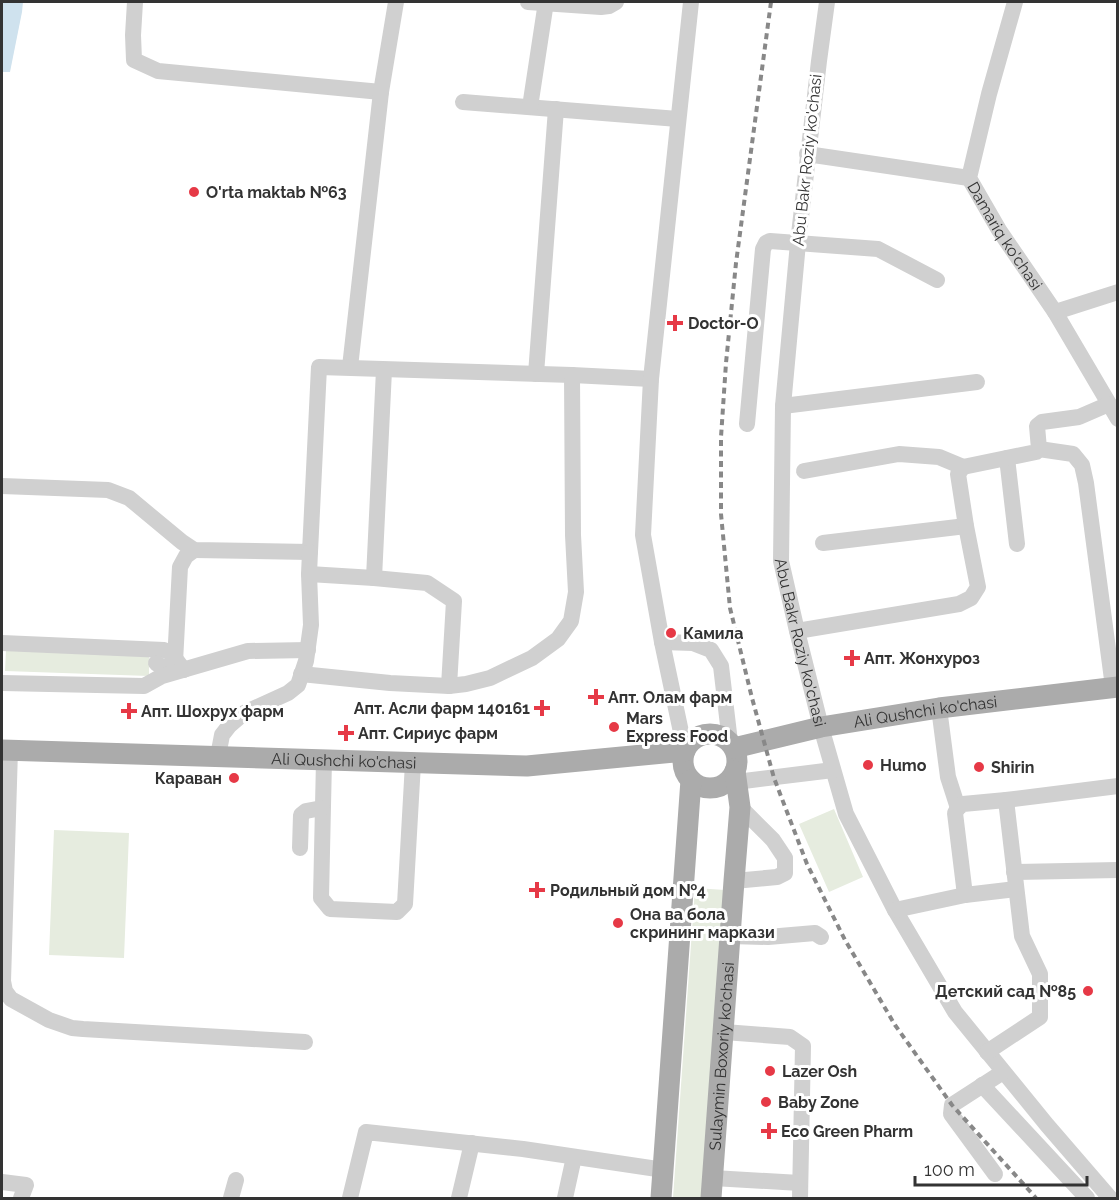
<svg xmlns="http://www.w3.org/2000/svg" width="1119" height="1200" viewBox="0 0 1119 1200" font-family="Raleway,sans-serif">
	<rect width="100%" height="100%" fill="#fff"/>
	<!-- green -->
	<path fill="#e6ecdf" d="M6 650 149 654V676L5 671Z
		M834 809 863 877 829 892 799 824Z
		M54 830 129 833 124 958 49 955Z
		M695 888 725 890 703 1198H673Z"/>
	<!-- water -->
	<path fill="#cfe2ee" d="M2 2H23L22 12 10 72H2Z"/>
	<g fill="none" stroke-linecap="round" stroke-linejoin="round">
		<!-- minor -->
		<g stroke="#d0d0d0" stroke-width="16">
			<path d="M135 2 133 35 134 60 158 71 381 92"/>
			<path d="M528 2 601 7 609 6 616 2"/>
			<path id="s1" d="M827 2 819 61 798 243 783 406 781 561 797 631 821 727 846 814 895 910 955 1012 1047 1125 1110 1198"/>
			<path id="s2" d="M1015 2 989 94 969 178 999 230 1055 312 1118 419"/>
			<path d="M463 102 678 119"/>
			<path d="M530 107 546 2"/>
			<path d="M807 154 969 178"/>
			<path d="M1055 312 1118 292"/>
			<path d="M350 367 381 92 396 2"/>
			<path d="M536 374 556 109"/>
			<path d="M783 406 977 382"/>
			<path d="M747 424 763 249 766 243 770 241 878 249 937 280"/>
			<path d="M1039 449 1073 454 1082 465 1086 483 1113 687"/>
			<path d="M1007 458 1017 544"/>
			<path d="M804 471 899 454 939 457 963 467"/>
			<path d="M2 486 108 490 129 498 182 542 194 550 310 552 319 367 572 375 651 379"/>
			<path d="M823 543 966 526"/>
			<path d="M309 574 374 578 427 583 454 601 449 686"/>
			<path d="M374 578 384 370"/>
			<path d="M797 631 959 604 971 598 978 587 966 526 958 474 963 467 1036 452 1039 449 1037 426 1042 422 1079 417 1109 404"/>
			<path d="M662 642 693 643 711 650 721 666 730 742"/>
			<path d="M2 643 164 650 171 653 184 670"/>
			<path d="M156 663 162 667H170L175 662 180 567 186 556 194 550"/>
			<path d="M301 674 390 683 449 686 466 684 490 678 532 658 558 639 571 621 576 592 573 535 572 375"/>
			<path d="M2 683 144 686 162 676 248 651 308 650"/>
			<path d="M939 708 948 777 958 808"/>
			<path d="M10 750 3 981 5 991 11 999 49 1020 72 1028 83 1029 305 1042"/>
			<path d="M685 751 662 642 643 535 651 379 691 2"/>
			<path d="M218 756 222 735 229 726 244 713 288 693 298 685 306 661 311 625 309 574 310 552"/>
			<path d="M324 760 321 898 330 909 397 912 405 904 413 763"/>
			<path d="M736 782 833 770"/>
			<path d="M300 848 301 815 306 811 322 808"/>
			<path d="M1014 872 1118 870"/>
			<path d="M734 881 777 877 785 873V858L773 840 740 807"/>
			<path d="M965 895 955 813 958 808 963 804 1006 800"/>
			<path d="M895 910 965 895 1016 889"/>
			<path d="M730 936 768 937 815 933 821 937"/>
			<path d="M724 1032 790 1037 803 1046 800 1198"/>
			<path d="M987 1052 1040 1017V974L1022 936 1006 800 1118 786"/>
			<path d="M982 1085 1087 1198"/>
			<path d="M995 1174 951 1114 952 1105 1003 1072"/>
			<path d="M713 1178 800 1183"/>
			<path d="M2 1182 26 1185 21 1198"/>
			<path d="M231 1198 236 1180"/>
			<path d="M350 1198 366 1132 523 1149 664 1170"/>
			<path d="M459 1198 472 1143"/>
			<path d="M565 1198 574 1157"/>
		</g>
		<!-- major -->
		<g stroke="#ababab" stroke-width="21">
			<circle cx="710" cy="761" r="27"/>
			<path id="s3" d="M734 748 821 727 939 708 1118 687"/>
			<path id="s4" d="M2 750 527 766 685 751"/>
			<path d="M661 1198 691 780"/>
			<path id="s5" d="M711 1198 734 881 740 807 735 771"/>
		</g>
		<!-- rail -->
		<path stroke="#888" stroke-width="4" stroke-dasharray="6 4.5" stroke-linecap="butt" d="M771 2 736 263 726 363 721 437V514L730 608 752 698 774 778 807 864 845 940 895 1025 952 1105 1036 1198"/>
	</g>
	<!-- markers -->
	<g fill="#e63946" stroke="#fff" stroke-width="2">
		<circle cx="194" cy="192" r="6"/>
		<path d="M672 314h6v6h6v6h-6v6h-6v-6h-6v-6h6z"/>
		<circle cx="671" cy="633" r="6"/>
		<path d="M849 649h6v6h6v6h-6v6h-6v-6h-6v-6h6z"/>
		<path d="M593 688h6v6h6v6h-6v6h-6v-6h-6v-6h6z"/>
		<path d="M539 699h6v6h6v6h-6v6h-6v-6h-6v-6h6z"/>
		<path d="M126 702h6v6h6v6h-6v6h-6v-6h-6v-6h6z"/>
		<circle cx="614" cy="727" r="6"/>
		<path d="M343 724h6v6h6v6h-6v6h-6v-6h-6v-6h6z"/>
		<circle cx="868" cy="765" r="6"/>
		<circle cx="979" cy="767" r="6"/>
		<circle cx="234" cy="778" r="6"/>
		<path d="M534 881h6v6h6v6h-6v6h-6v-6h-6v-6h6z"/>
		<circle cx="618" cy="923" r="6"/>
		<circle cx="1088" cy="991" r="6"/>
		<circle cx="770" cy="1071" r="6"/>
		<circle cx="766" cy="1102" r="6"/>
		<path d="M766 1122h6v6h6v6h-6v6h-6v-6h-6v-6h6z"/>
	</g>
	<g text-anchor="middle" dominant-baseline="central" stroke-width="6" stroke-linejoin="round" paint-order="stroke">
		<!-- street labels -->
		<g font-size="16" fill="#333" stroke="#fff">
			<text transform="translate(807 160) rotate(-84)">Abu Bakr Roziy ko'chasi</text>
			<text stroke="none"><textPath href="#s2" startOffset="250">Damariq ko'chasi</textPath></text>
			<text stroke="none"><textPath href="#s1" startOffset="645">Abu Bakr Roziy ko'chasi</textPath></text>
			<text stroke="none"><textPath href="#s3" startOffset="195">Ali Qushchi ko'chasi</textPath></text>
			<text stroke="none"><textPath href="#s4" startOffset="342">Ali Qushchi ko'chasi</textPath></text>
			<text stroke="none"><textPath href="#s5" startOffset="142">Sulaymin Boxoriy ko'chasi</textPath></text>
		</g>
		<!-- poi labels -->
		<g font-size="16" font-weight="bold" fill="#333" stroke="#fff" text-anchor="start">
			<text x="206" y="192">O'rta maktab №63</text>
			<text x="688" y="323">Doctor-O</text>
			<text x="683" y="633">Камила</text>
			<text x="864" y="658">Апт. Жонхуроз</text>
			<text x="608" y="697">Апт. Олам фарм</text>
			<text x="530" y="708" text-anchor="end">Апт. Асли фарм 140161</text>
			<text x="141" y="711">Апт. Шохрух фарм</text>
			<text x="626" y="718">Mars<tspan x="626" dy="18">Express Food</tspan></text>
			<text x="358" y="733">Апт. Сириус фарм</text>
			<text x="880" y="765">Humo</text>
			<text x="991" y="767">Shirin</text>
			<text x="222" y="778" text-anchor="end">Караван</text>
			<text x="550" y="890">Родильный дом №4</text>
			<text x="630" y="914">Она ва бола<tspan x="630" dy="18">скрининг маркази</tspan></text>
			<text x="1076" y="991" text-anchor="end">Детский сад №85</text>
			<text x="782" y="1071">Lazer Osh</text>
			<text x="778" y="1102">Baby Zone</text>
			<text x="781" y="1131">Eco Green Pharm</text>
		</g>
	</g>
	<!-- border -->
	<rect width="1119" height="1200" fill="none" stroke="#333333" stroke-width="6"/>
	<!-- scale -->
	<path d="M915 1176v9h172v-9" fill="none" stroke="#333333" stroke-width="3"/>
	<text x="924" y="1176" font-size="18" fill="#333333" stroke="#ffffff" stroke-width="4.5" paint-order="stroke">100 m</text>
</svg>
